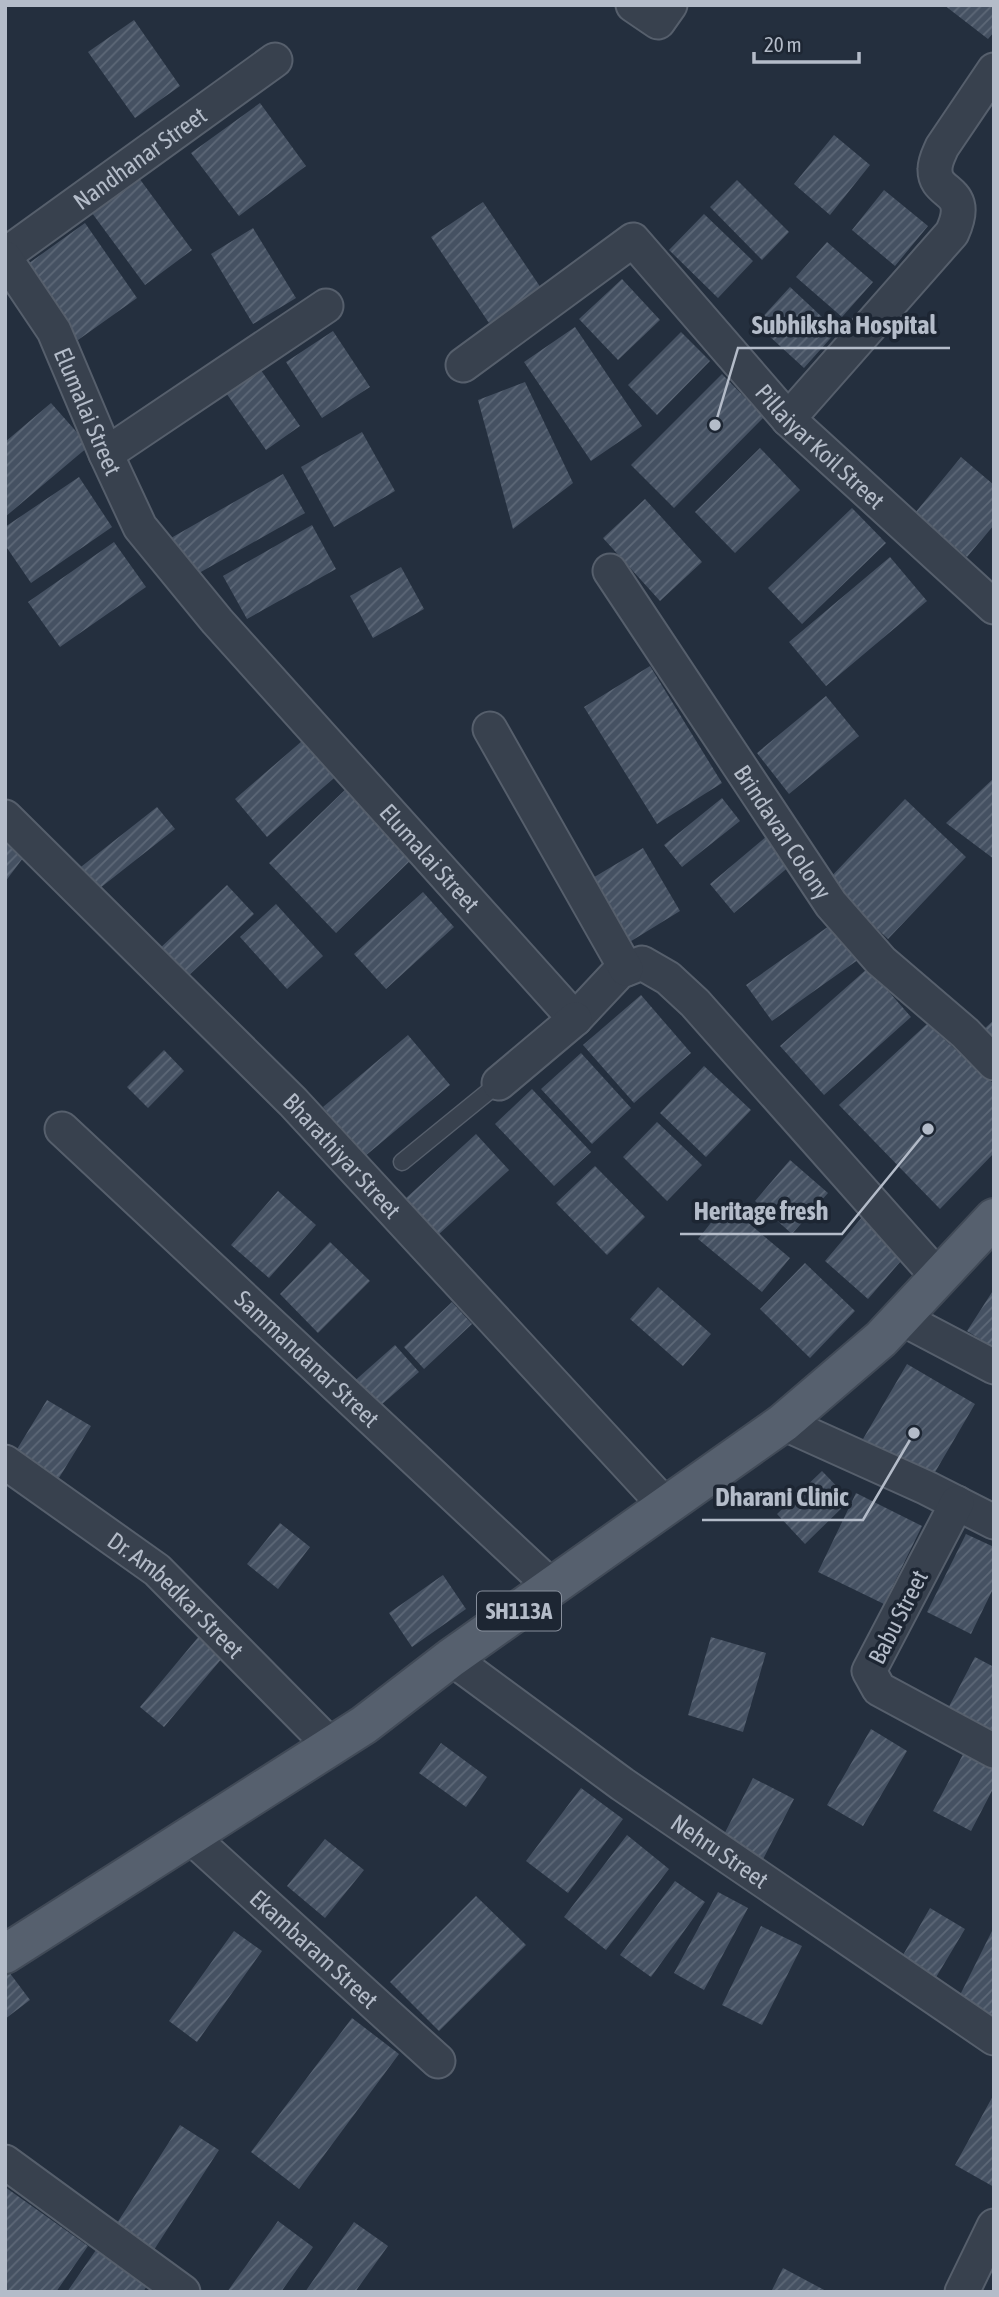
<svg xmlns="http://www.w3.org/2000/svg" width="999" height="2297" viewBox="0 0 999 2297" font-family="'Asap Condensed',sans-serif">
	<defs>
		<pattern id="building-hatch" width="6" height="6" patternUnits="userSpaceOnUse" patternTransform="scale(1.75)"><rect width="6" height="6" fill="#455162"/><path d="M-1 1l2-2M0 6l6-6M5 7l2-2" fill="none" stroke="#5d6877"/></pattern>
	</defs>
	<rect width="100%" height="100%" fill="#242f3e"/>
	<!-- building -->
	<path fill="url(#building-hatch)" d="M944 5H994V32L988 39Z
		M134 20 180 86 135 118 88 52Z
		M260 103 306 166 239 216 191 153Z
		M834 135 870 165 830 215 794 184Z
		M139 178 192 250 145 285 92 213Z
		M737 180 789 232 762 260 710 207Z
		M884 190 928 226 895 266 852 230Z
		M483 202 541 288 489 323 431 237Z
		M704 214 753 261 718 298 669 250Z
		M85 223 137 298 78 340 25 266Z
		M253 228 296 298 253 324 211 254Z
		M827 242 873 282 842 317 796 277Z
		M622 279 660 320 618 360 579 319Z
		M790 287 837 331 804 368 756 324Z
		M575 327 642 426 591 461 524 362Z
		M333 331 370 387 322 418 286 362Z
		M681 332 710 361 657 415 628 385Z
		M258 366 300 426 266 450 224 390Z
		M722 374 764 417 674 508 631 465Z
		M525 382 573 483 513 529 478 400Z
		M51 403 89 446 5 517V442Z
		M362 432 395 491 334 527 301 467Z
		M760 448 800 490 735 553 695 512Z
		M961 457 994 485V525L967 557 915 513Z
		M283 474 305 513 192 577 171 538Z
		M79 477 112 527 31 583 5 545V527Z
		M645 499 702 562 660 601 603 538Z
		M852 508 886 543 802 624 768 588Z
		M312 525 336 569 247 619 223 576Z
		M114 542 146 587 60 647 28 602Z
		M890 557 927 601 826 686 789 642Z
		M401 567 424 609 373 638 350 596Z
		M650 666 722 783 657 824 584 707Z
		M826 696 859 736 789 794 757 753Z
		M302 741 334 778 267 837 235 799Z
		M994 778V859L946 823Z
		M349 786 415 856 336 933 269 863Z
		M722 798 740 821 682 867 664 845Z
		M905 799 966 857 888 939 827 881Z
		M157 807 175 829 95 892 77 870Z
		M5 826 32 846 5 882Z
		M767 836 791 865 734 913 710 884Z
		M643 848 680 911 628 943 591 879Z
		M227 885 254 914 184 980 157 951Z
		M423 892 454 927 386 989 354 954Z
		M276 904 323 956 287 989 240 937Z
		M836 921 862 957 772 1021 746 985Z
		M868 968 911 1017 824 1095 780 1046Z
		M641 995 691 1053 634 1103 583 1045Z
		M994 1020V1038L984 1029Z
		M927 1024 994 1084V1153L940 1209 839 1105Z
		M408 1035 450 1085 364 1157 323 1107Z
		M164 1050 184 1071 148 1108 127 1087Z
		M581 1053 631 1108 592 1144 541 1089Z
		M704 1066 751 1110 706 1157 660 1113Z
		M532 1089 591 1152 554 1186 495 1124Z
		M657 1122 702 1165 667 1201 623 1157Z
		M476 1134 509 1170 438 1235 405 1199Z
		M790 1160 828 1193 792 1234 755 1201Z
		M595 1166 645 1217 607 1255 556 1203Z
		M278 1191 316 1225 269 1278 231 1245Z
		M726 1204 790 1258 762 1292 698 1239Z
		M863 1216 907 1254 868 1299 825 1261Z
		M330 1242 370 1281 318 1333 280 1294Z
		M805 1263 855 1311 810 1358 760 1309Z
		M658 1287 711 1334 683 1366 630 1319Z
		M994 1289V1348L967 1331Z
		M452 1302 472 1324 424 1369 404 1347Z
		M395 1345 419 1372 373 1412 350 1385Z
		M907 1364 975 1404 931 1479 863 1439Z
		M47 1400 91 1426 54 1486 11 1459Z
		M822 1471 850 1500 805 1544 777 1514Z
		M856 1493 922 1526 884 1604 818 1572Z
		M280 1523 310 1547 278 1589 247 1564Z
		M966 1534 994 1547V1587L971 1634 927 1612Z
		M443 1575 466 1609 412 1647 389 1613Z
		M205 1629 229 1650 164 1727 140 1707Z
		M711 1637 766 1653 743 1732 688 1715Z
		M975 1657 994 1667V1743L944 1716Z
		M871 1729 907 1751 863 1826 827 1805Z
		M441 1743 487 1777 466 1807 419 1773Z
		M969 1743 994 1756V1787L971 1831 933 1811Z
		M753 1778 794 1799 758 1869 717 1848Z
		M581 1788 623 1819 568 1893 526 1861Z
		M627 1835 669 1869 606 1950 564 1917Z
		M325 1839 364 1870 325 1918 287 1886Z
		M675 1881 705 1902 651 1977 620 1955Z
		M718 1892 748 1908 704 1990 674 1973Z
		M476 1896 526 1945 439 2031 390 1982Z
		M930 1908 965 1929 929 1989 895 1969Z
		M761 1926 802 1946 762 2025 722 2005Z
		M234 1931 262 1951 197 2042 169 2021Z
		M992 1931 994 1932V2029L953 2009Z
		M9 1972 30 2000 5 2019V1975Z
		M352 2018 399 2054 299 2189 251 2152Z
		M994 2094V2187L955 2165Z
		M180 2125 219 2150 148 2259 110 2234Z
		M5 2187 88 2246 56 2292H5Z
		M278 2221 313 2247 281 2292H227Z
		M354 2222 388 2246 355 2292H305Z
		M96 2250 147 2286 143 2292H67Z
		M783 2268 828 2292H771Z"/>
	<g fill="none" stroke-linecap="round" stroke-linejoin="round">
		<!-- service casing -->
		<g stroke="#565f6c" stroke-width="19">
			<path id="service" d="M402 1162 499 1083"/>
		</g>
		<!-- minor casing -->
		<g stroke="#565f6c" stroke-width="37">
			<g id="minor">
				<path d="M633 5 658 22 670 5"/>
				<path id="s1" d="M5 255 275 60"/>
				<path id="s2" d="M5 258 54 331 106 454 140 527 217 621 575 1019 619 972 642 963 668 978 695 1003 939 1278"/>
				<path id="s3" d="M463 365 633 240 788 419 994 607"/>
				<path d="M788 419 952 233C973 187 934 197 935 169 935 161 939 154 942 147L994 70"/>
				<path d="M106 454 326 306"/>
				<path id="s4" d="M610 571 831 904 881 961 965 1033 994 1063"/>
				<path d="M490 729 626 969"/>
				<path id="s5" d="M5 817 293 1102 665 1505"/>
				<path d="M499 1083 575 1019"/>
				<path id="s6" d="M62 1129 552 1587"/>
				<path d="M901 1318 994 1367"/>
				<path d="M783 1423 927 1488 994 1522"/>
				<path id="s7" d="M5 1462 157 1570 331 1746"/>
				<path d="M957 1503 869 1671 879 1689 994 1751"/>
				<path id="s8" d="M451 1658 622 1784 994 2038"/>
				<path id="s9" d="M190 1836 438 2061"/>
				<path d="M5 2162 183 2292"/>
				<path d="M962 2292 994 2226"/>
			</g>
		</g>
		<!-- primary casing -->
		<g stroke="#414a57" stroke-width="42">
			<path id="primary" d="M5 1954 364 1725 451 1658 783 1423 881 1339 994 1218"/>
		</g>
		<!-- service -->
		<use href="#service" stroke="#38414e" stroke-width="16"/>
		<!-- minor -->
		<use href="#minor" stroke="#38414e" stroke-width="33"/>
		<!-- primary -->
		<use href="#primary" stroke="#56606e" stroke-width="38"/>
	</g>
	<g text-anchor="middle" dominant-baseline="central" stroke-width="7" stroke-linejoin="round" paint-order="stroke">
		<!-- shield labels -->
		<rect fill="#1d2633" stroke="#878f9c" stroke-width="2" x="477" y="1591.5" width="84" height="39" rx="5"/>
		<g font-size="23" font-weight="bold" fill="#b4bcc9">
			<text x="519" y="1611">SH113A</text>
		</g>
		<!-- street labels -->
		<g font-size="24" fill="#b4bcc9" stroke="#1d2633">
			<text stroke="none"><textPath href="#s1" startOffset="166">Nandhanar Street</textPath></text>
			<text stroke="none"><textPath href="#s2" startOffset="175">Elumalai Street</textPath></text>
			<text stroke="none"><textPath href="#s3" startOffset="490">Pillaiyar Koil Street</textPath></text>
			<text stroke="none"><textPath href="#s4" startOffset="313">Brindavan Colony</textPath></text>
			<text stroke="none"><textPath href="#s2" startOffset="742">Elumalai Street</textPath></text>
			<text stroke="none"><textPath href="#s5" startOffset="478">Bharathiyar Street</textPath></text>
			<text stroke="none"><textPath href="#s6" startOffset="336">Sammandanar Street</textPath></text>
			<text stroke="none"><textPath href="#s7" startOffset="217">Dr. Ambedkar Street</textPath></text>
			<text transform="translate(898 1617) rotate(-63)">Babu Street</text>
			<text stroke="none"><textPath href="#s8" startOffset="331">Nehru Street</textPath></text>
			<text stroke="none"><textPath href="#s9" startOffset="168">Ekambaram Street</textPath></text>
		</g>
	</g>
	<!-- callouts -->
	<path fill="none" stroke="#b4bcc9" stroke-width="2.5" d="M715 425L738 348H950M928 1129L842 1234H680M914 1433L863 1520H702"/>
	<g fill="#b4bcc9" stroke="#1d2633" stroke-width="2.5">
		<circle cx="715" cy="425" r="7"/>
		<circle cx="928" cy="1129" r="7"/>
		<circle cx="914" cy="1433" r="7"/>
	</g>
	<g font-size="26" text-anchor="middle" font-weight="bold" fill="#b4bcc9" stroke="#1d2633" stroke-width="7" stroke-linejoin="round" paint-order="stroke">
		<text x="844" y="334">Subhiksha Hospital</text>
		<text x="761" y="1220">Heritage fresh</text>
		<text x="782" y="1506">Dharani Clinic</text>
	</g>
	<!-- border -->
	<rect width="999" height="2297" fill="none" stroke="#b4bcc9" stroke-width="14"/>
	<!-- scale -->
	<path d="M754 52v10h105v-10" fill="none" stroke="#b4bcc9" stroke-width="3.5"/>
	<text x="764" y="52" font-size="21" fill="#b4bcc9" stroke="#1d2633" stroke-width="5" paint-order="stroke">20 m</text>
</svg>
